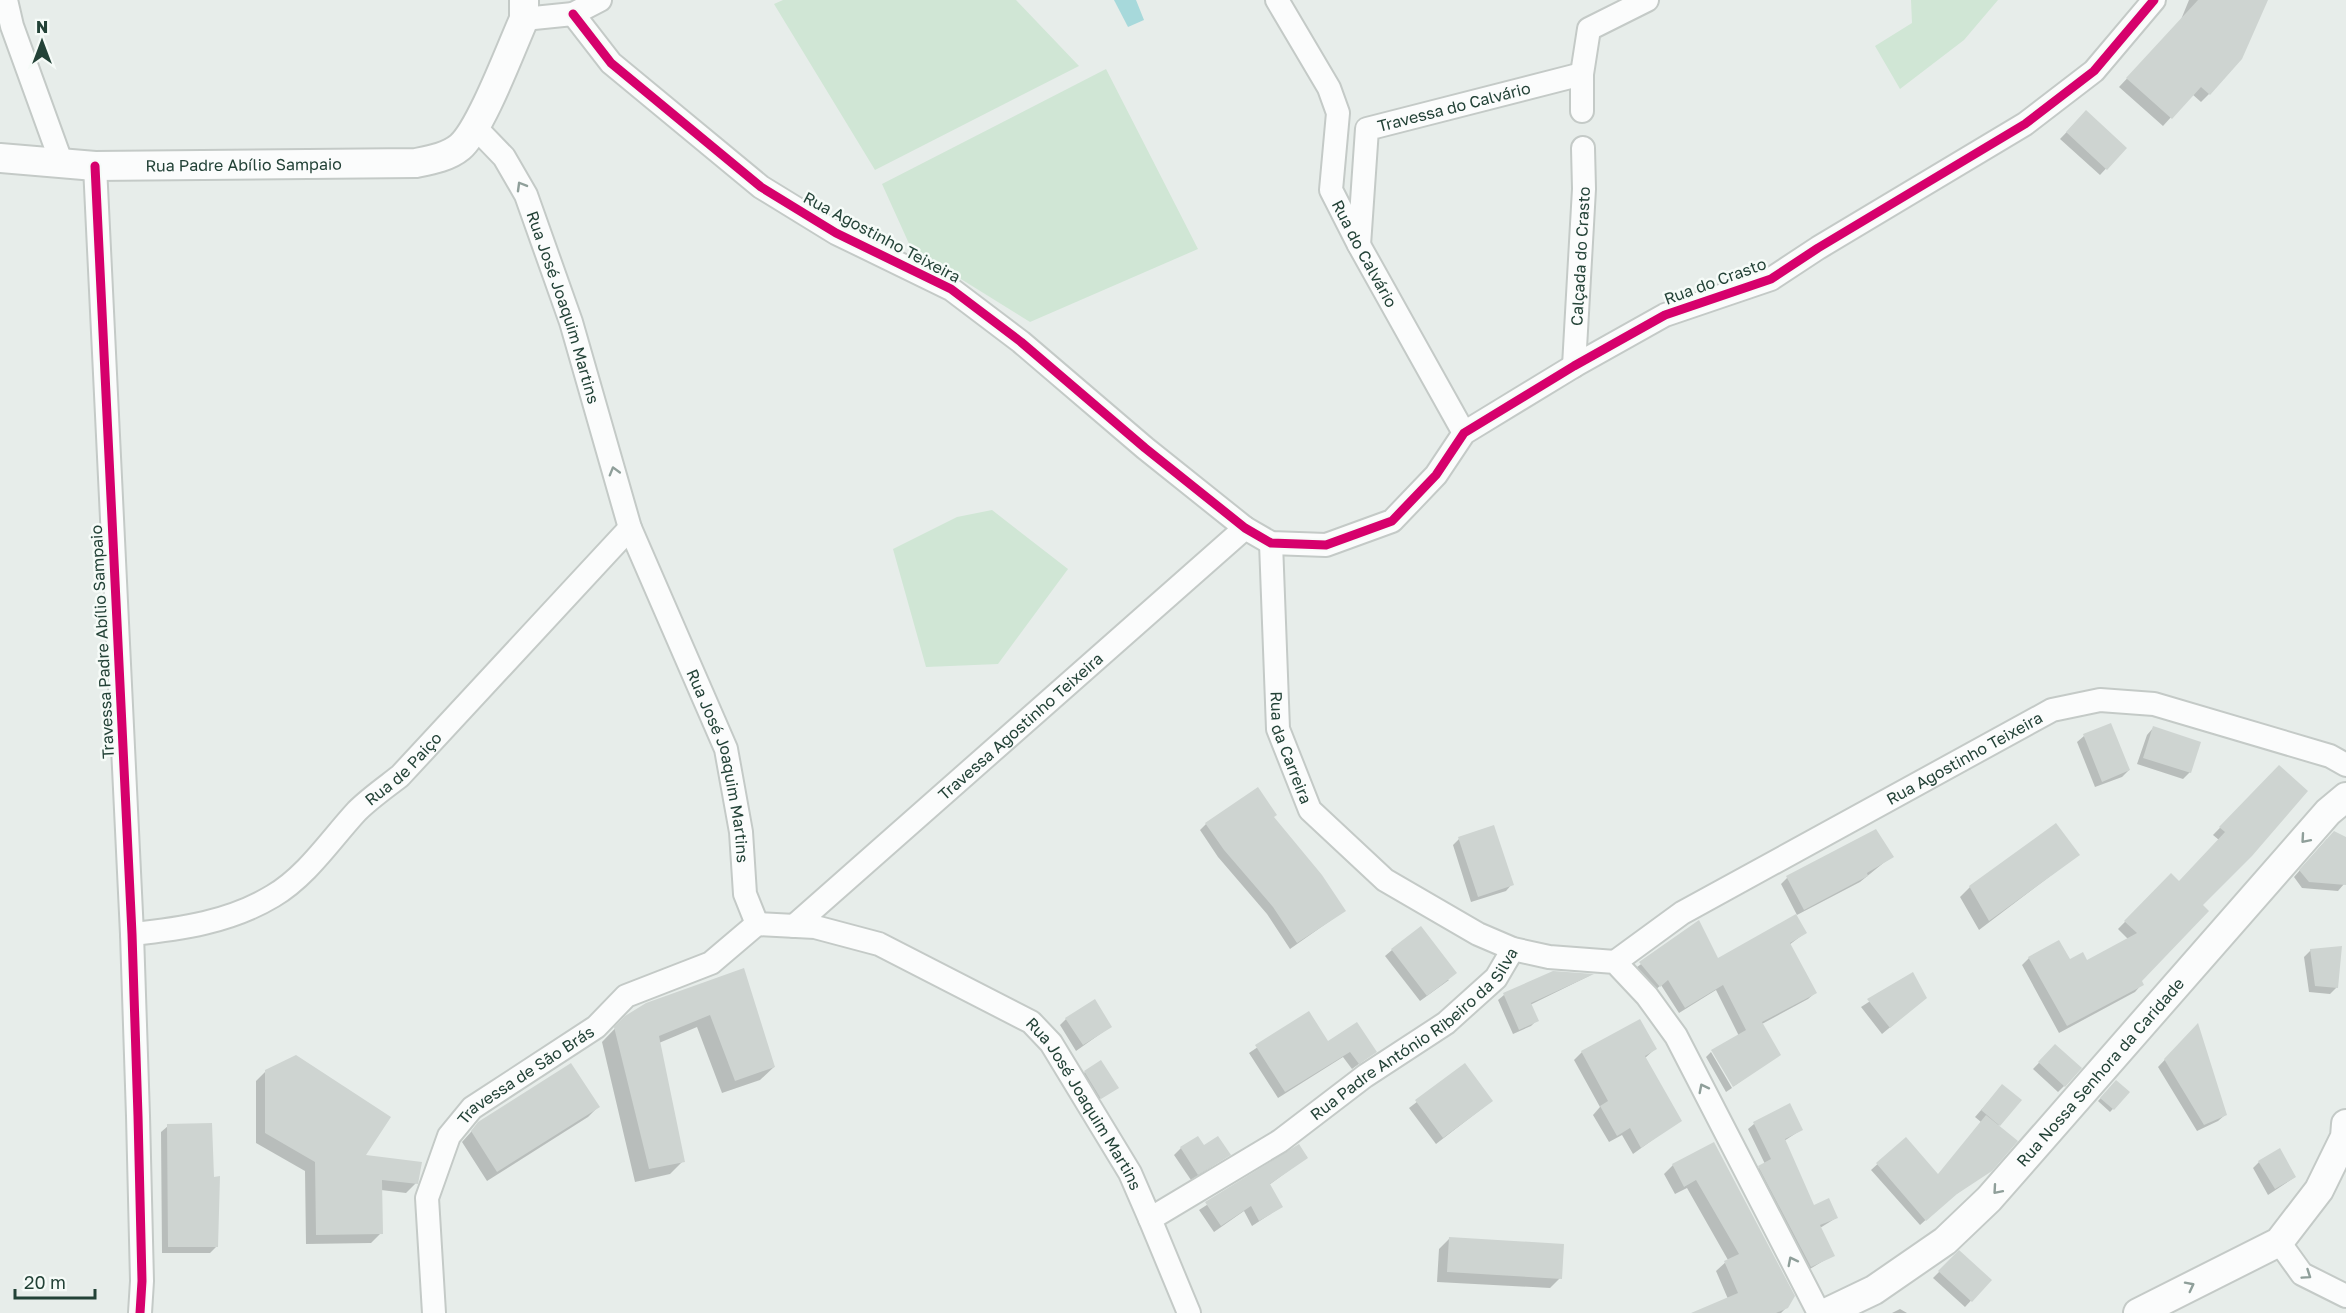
<svg xmlns="http://www.w3.org/2000/svg" width="2346" height="1313" viewBox="0 0 2346 1313" font-family="'Golos Text',sans-serif">
	<rect width="100%" height="100%" fill="#e7edea"/>
	<!-- green -->
	<path fill="#d0e6d5" d="M783 0H1016L1079 66 875 170 774 4Z
		M1911 0H1998L1964 40 1900 89 1875 46 1912 23Z
		M1106 69 1198 249 1030 322 911 248 882 184Z
		M992 510 1068 569 998 664 926 667 893 549 957 517Z"/>
	<!-- water -->
	<path fill="#a7d9db" d="M1114 0H1136L1144 20 1128 27Z"/>
	<!-- shadow -->
	<path fill="#0003" d="M2189 0H2266L2209 94 2201 102 2192 94 2163 126 2119 87 2180 22Z
		M2086 112 2125 148 2100 175 2060 139Z
		M2153 728 2190 772 2183 779 2137 764 2147 735Z
		M2084 736 2129 770 2122 777 2095 787 2077 742Z
		M2279 767 2201 905 2140 981 2142 984 2135 992 2059 1033 2022 965 2029 958 2087 962 2128 939 2118 929 2171 875 2178 883 2219 840 2213 835Z
		M1272 818 1344 911 1290 949 1267 914 1218 857 1200 830 1206 824Z
		M2346 838 2344 884 2338 891 2302 888 2294 877 2327 839Z
		M1459 839 1512 884 1506 891 1471 902 1453 845Z
		M2078 855 1979 930 1960 897 1970 887Z
		M1892 856 1860 882 1795 916 1805 933 1789 945 1815 993 1808 999 1762 1024 1779 1054 1734 1086 1713 1051 1739 1036 1716 990 1679 1013 1661 985 1653 992 1633 970 1698 922 1718 960 1797 915 1781 884 1787 878Z
		M1392 950 1449 980 1420 1001 1385 956Z
		M2311 950 2337 987 2330 994 2309 992 2304 957Z
		M743 970 774 1067 760 1080 722 1093 697 1027 659 1043 683 1161 670 1174 635 1182 602 1042 626 1017Z
		M1912 974 1918 1004 1882 1034 1861 1007Z
		M1591 975 1530 1005 1537 1020 1531 1026 1513 1034 1498 1000 1504 995Z
		M1308 1013 1328 1043 1375 1052 1352 1069 1343 1057 1278 1098 1249 1053Z
		M1066 1019 1110 1027 1076 1051 1060 1025Z
		M2197 1026 2225 1115 2218 1121 2197 1131 2158 1067Z
		M2055 1046 2064 1086 2058 1092 2033 1069Z
		M1655 1049 1644 1059 1680 1120 1633 1154 1622 1135 1609 1142 1593 1115 1600 1107 1574 1060 1582 1052Z
		M1711 1052 1732 1088 1726 1092 1706 1057Z
		M1464 1066 1484 1107 1436 1144 1409 1108Z
		M266 1071 363 1157 416 1183 406 1193 381 1190V1233L371 1243 306 1244 305 1171 256 1143V1081Z
		M1085 1072 1114 1090 1098 1100 1082 1075Z
		M2116 1082 2128 1093 2110 1112 2098 1101Z
		M1996 1093 2020 1101 1997 1127 1991 1170 1949 1199 1920 1225 1871 1170 1905 1139 1938 1176 1981 1122 1975 1117Z
		M1789 1105 1801 1130 1784 1141 1814 1207 1836 1218 1820 1228 1833 1255 1805 1272 1753 1173 1765 1164 1748 1129 1754 1124Z
		M598 1107 588 1117 487 1181 462 1142 479 1123Z
		M168 1126 216 1247 210 1253H162L161 1132Z
		M1713 1144 1787 1307 1781 1313H1703L1728 1299 1716 1271 1728 1260 1687 1188 1675 1194 1664 1174 1673 1165Z
		M1298 1146 1307 1157 1269 1185 1281 1207 1252 1226 1244 1211 1214 1232 1199 1210Z
		M1203 1147 1229 1155 1191 1180 1174 1155 1181 1148Z
		M2259 1162 2295 1177 2268 1195 2253 1168Z
		M1449 1239 1560 1278 1550 1288 1437 1282 1439 1249Z
		M1959 1252 1990 1280 1965 1307 1933 1278Z
		M1900 1309 1907 1313H1892Z"/>
	<!-- building -->
	<path fill="#ced4d1" d="M2198 0H2268L2242 59 2210 95 2201 87 2172 119 2126 78Z
		M2086 110 2127 148 2107 170 2066 132Z
		M2111 723 2130 770 2102 782 2083 734Z
		M2153 726 2201 742 2191 773 2143 758Z
		M2279 765 2308 791 2252 856 2203 905 2209 911 2142 981 2144 985 2067 1026 2028 957 2059 940 2070 959 2083 952 2087 960 2137 933 2124 921 2171 873 2179 881 2225 832 2219 827Z
		M1258 787 1277 815 1274 817 1322 875 1346 911 1297 943 1273 907 1224 850 1205 823Z
		M2056 823 2080 855 1989 921 1969 886Z
		M1494 825 1514 885 1478 897 1458 837Z
		M1876 829 1894 857 1867 873 1868 876 1804 910 1786 876Z
		M2334 831 2346 837V885L2309 882 2299 870Z
		M1796 914 1807 933 1790 943 1817 993 1762 1022 1781 1055 1733 1087 1711 1050 1746 1030 1723 985 1685 1008 1668 980 1660 987 1639 962 1699 920 1718 958Z
		M1421 926 1457 973 1427 996 1391 949Z
		M2342 946 2338 988 2315 986 2310 949Z
		M744 968 775 1067 735 1081 710 1015 659 1036 685 1162 649 1169 614 1027 625 1016 646 1003Z
		M1553 971 1594 974 1531 1003 1539 1021 1519 1030 1503 993Z
		M1913 972 1927 998 1890 1028 1867 999Z
		M1095 999 1112 1027 1083 1045 1065 1018Z
		M1309 1011 1328 1041 1357 1022 1377 1052 1359 1064 1350 1052 1285 1092 1255 1045Z
		M1640 1019 1657 1049 1645 1056 1682 1121 1641 1148 1630 1128 1617 1136 1600 1106 1608 1101 1581 1051Z
		M2198 1023 2227 1115 2204 1125 2164 1059Z
		M2055 1044 2082 1068 2065 1087 2038 1062Z
		M296 1055 391 1117 366 1155 422 1162 418 1184 382 1180 383 1234 316 1235 315 1162 265 1133V1070Z
		M1101 1060 1119 1088 1101 1099 1084 1071Z
		M571 1063 600 1107 497 1172 471 1131 478 1122Z
		M1465 1063 1493 1101 1443 1138 1415 1100Z
		M2116 1080 2130 1092 2114 1110 2100 1098Z
		M2002 1084 2022 1100 2000 1126 1981 1110Z
		M1790 1103 1803 1130 1785 1139 1814 1205 1829 1198 1838 1218 1820 1225 1835 1256 1811 1267 1758 1166 1771 1159 1753 1122Z
		M1986 1115 2018 1141 1992 1171 1957 1194 1926 1221 1876 1163 1906 1137 1938 1174Z
		M212 1123 214 1177 220 1176 218 1247H168L167 1124Z
		M1198 1136 1204 1145 1218 1136 1231 1155 1198 1175 1180 1147Z
		M1714 1142 1795 1296 1788 1308 1776 1313H1691L1738 1293 1724 1261 1739 1254 1696 1180 1684 1187 1672 1164Z
		M1299 1144 1308 1158 1270 1184 1283 1207 1259 1221 1251 1206 1221 1226 1205 1202Z
		M2280 1148 2296 1177 2275 1189 2258 1161Z
		M1449 1237 1564 1244 1562 1279 1447 1272Z
		M1959 1250 1992 1280 1972 1302 1938 1271Z"/>
	<g fill="none" stroke-linecap="round" stroke-linejoin="round">
		<!-- minor casing -->
		<g stroke="#c4cac7" stroke-width="26">
			<g id="minor">
				<path d="M6 0 12 26 62 164"/>
				<path id="s1" d="M1277 0 1329 88 1338 113 1331 190 1359 245 1464 433"/>
				<path d="M573 14 611 63 761 187 836 233 951 289 1021 342 1145 448 1245 528 1271 543 1326 545 1392 521 1436 475 1464 433 1574 366 1665 315 1771 279 1818 248 2025 124 2094 71 2154 0"/>
				<path d="M524 19 573 14 600 0"/>
				<path d="M1582 111V74L1589 29 1647 0"/>
				<path id="s2" d="M475 127 504 157 526 195 571 322 630 528 726 749 741 832 745 894 757 924"/>
				<path d="M95 166 132 934 138 1116 142 1281 140 1313"/>
				<path id="s3" d="M1359 245 1367 129 1582 74"/>
				<path id="s4" d="M1574 366 1584 189 1583 148"/>
				<path id="s5" d="M1271 543 1278 729 1310 810 1385 880 1478 934 1513 949 1549 957 1615 962 1647 996 1676 1036 1819 1313"/>
				<path id="s6" d="M757 924 815 927 879 944 1031 1022 1051 1043 1130 1173 1150 1219"/>
				<path id="s7" d="M794 926 1245 528"/>
				<path id="s8" d="M132 934C181 929 230 922 273 896 307 876 331 839 357 811 370 798 386 787 400 776L630 528"/>
				<path id="s9" d="M1615 962 1682 913 2052 710 2100 700 2154 704 2330 756 2346 765"/>
				<path d="M2279 1242 2302 1274 2346 1296"/>
				<path id="s10" d="M434 1313 427 1198 449 1136 472 1108 596 1027 626 996 711 963 757 924"/>
				<path id="s11" d="M1189 1313 1150 1219 1280 1141 1365 1076 1446 1023 1496 978 1513 949"/>
			</g>
		</g>
		<!-- tertiary casing -->
		<g stroke="#c4cac7" stroke-width="32">
			<g id="tertiary">
				<path id="s12" d="M0 158 95 166 416 163C431 160 448 157 460 147 481 129 511 48 524 19V0"/>
				<path id="s13" d="M1826 1313 1874 1290 1945 1241 1989 1199 2328 812 2346 797"/>
				<path d="M2138 1313 2279 1242 2319 1190 2345 1137 2346 1124"/>
			</g>
		</g>
		<!-- minor -->
		<use href="#minor" stroke="#fbfcfc" stroke-width="22"/>
		<!-- tertiary -->
		<use href="#tertiary" stroke="#fbfcfc" stroke-width="28"/>
		<!-- cycleway casing -->
		<g stroke="#f6fbf8" stroke-width="13">
			<path id="cycleway" d="M573 14 611 63 761 187 836 233 951 289 1021 342 1145 448 1245 528 1271 543 1326 545 1392 521 1436 475 1464 433 1574 366 1665 315 1771 279 1818 248 2025 124 2094 71 2154 0
				M95 166 132 934 138 1116 142 1281 140 1313"/>
		</g>
		<!-- cycleway -->
		<use href="#cycleway" stroke="#d6006c" stroke-width="9"/>
	</g>
	<!-- one-way arrows -->
	<defs><path id="oneway-chevron" d="M-2-3.5L2.5 0L-2 3.5" fill="none" stroke-width="1.6" stroke-linecap="round" stroke-linejoin="round" transform="scale(1.5)"/></defs>
	<g stroke="#8f9f9a">
		<use href="#oneway-chevron" transform="translate(521 186) rotate(-120)"/>
		<use href="#oneway-chevron" transform="translate(614 471) rotate(-106)"/>
		<use href="#oneway-chevron" transform="translate(2305 839) rotate(131)"/>
		<use href="#oneway-chevron" transform="translate(1703 1088) rotate(-117)"/>
		<use href="#oneway-chevron" transform="translate(1997 1190) rotate(131)"/>
		<use href="#oneway-chevron" transform="translate(1792 1261) rotate(-117)"/>
		<use href="#oneway-chevron" transform="translate(2307 1275) rotate(34)"/>
		<use href="#oneway-chevron" transform="translate(2190 1286) rotate(-27)"/>
	</g>
	<g text-anchor="middle" dominant-baseline="central" stroke-width="5" stroke-linejoin="round" paint-order="stroke">
		<!-- street labels -->
		<g font-size="16" fill="#234237" stroke="#f6fbf8">
			<text stroke="none"><textPath href="#s3" startOffset="206">Travessa do Calvário</textPath></text>
			<text stroke="none"><textPath href="#s12" startOffset="244">Rua Padre Abílio Sampaio</textPath></text>
			<text transform="translate(882 237) rotate(28)">Rua Agostinho Teixeira</text>
			<text stroke="none"><textPath href="#s1" startOffset="278">Rua do Calvário</textPath></text>
			<text stroke="none"><textPath href="#s4" startOffset="110">Calçada do Crasto</textPath></text>
			<text transform="translate(1715 281) rotate(-20)">Rua do Crasto</text>
			<text stroke="none"><textPath href="#s2" startOffset="204">Rua José Joaquim Martins</textPath></text>
			<text transform="translate(102 642) rotate(-93)">Travessa Padre Abílio Sampaio</text>
			<text stroke="none"><textPath href="#s7" startOffset="302">Travessa Agostinho Teixeira</textPath></text>
			<text stroke="none"><textPath href="#s5" startOffset="207">Rua da Carreira</textPath></text>
			<text stroke="none"><textPath href="#s9" startOffset="405">Rua Agostinho Teixeira</textPath></text>
			<text stroke="none"><textPath href="#s2" startOffset="690">Rua José Joaquim Martins</textPath></text>
			<text stroke="none"><textPath href="#s8" startOffset="330">Rua de Paiço</textPath></text>
			<text stroke="none"><textPath href="#s11" startOffset="426">Rua Padre António Ribeiro da Silva</textPath></text>
			<text stroke="none"><textPath href="#s13" startOffset="369">Rua Nossa Senhora da Caridade</textPath></text>
			<text stroke="none"><textPath href="#s10" startOffset="280">Travessa de São Brás</textPath></text>
			<text stroke="none"><textPath href="#s6" startOffset="393">Rua José Joaquim Martins</textPath></text>
		</g>
	</g>
	<!-- north arrow -->
	<g transform="translate(42 42)" stroke="#f6fbf8" stroke-width="4.5" paint-order="stroke">
	<path d="M0-4.5L10 22L0 15L-10 22Z" fill="#234237"/>
	<text y="-9" font-size="16" font-weight="bold" text-anchor="middle" fill="#234237">N</text>
	</g>
	<!-- scale -->
	<path d="M15 1289v9h80v-9" fill="none" stroke="#234237" stroke-width="3"/>
	<text x="24" y="1289" font-size="18" fill="#234237" stroke="#f6fbf8" stroke-width="4.5" paint-order="stroke">20 m</text>
</svg>
